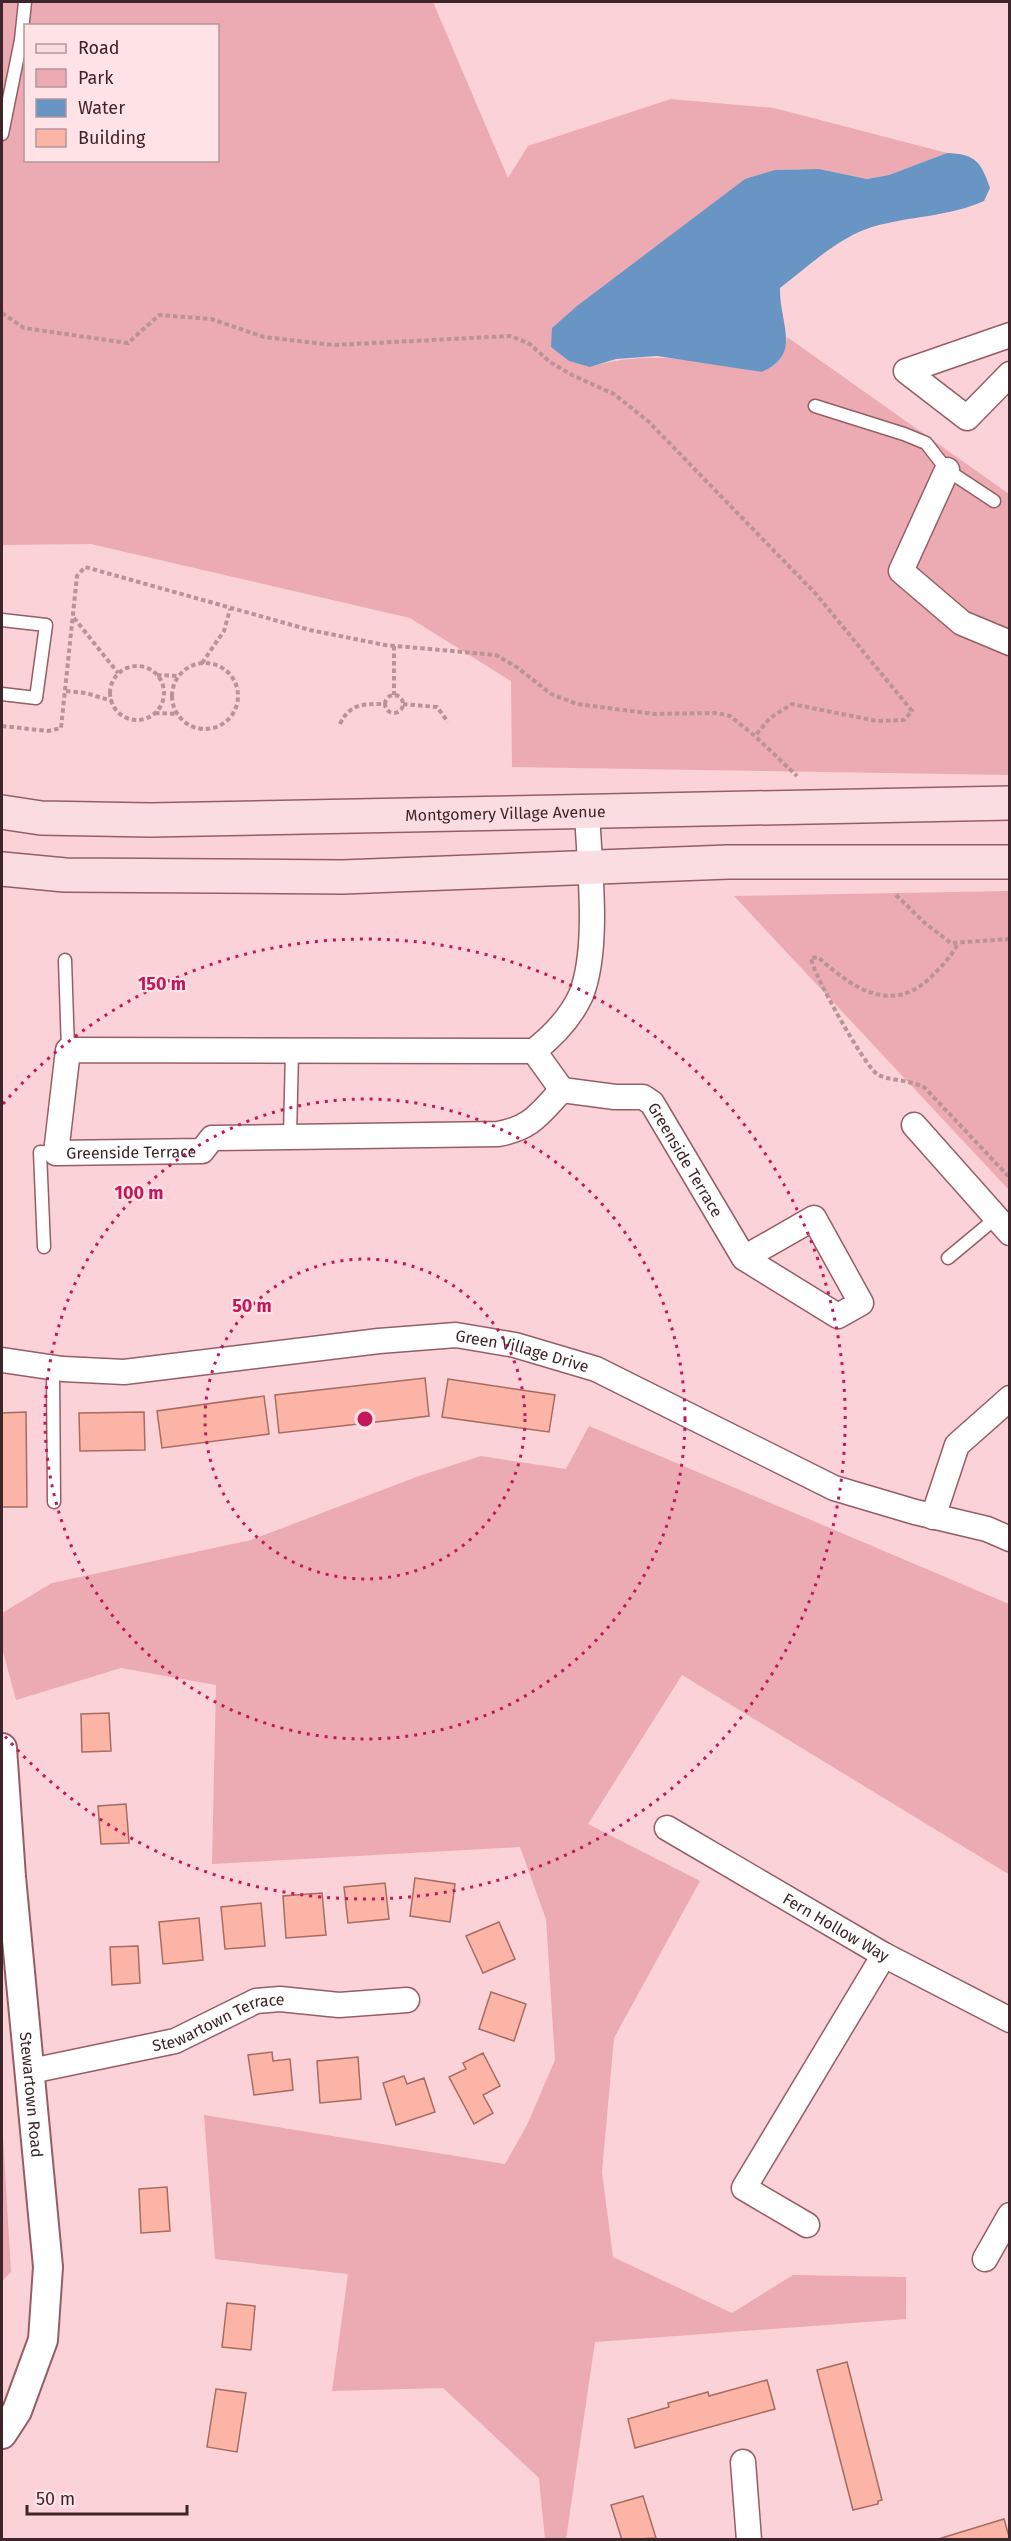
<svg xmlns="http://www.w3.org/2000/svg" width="1011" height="2541" viewBox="0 0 1011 2541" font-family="'Fira Sans',sans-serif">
	<rect width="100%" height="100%" fill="#fbd2d7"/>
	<!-- green -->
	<path fill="#ecaab2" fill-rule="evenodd" d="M2 2H433L508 178 528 146 671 99 774 108 947 153 889 175 867 179 819 169 775 170 590 367C650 349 701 361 762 372 780 364 784 356 787 337L1009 494V775L512 767 511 681 410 618 91 544 2 545ZM26 26H218V160H26Z
		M1009 891H1010L1009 1190 734 896Z
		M589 1426 1009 1604 1010 1875 682 1675 588 1824 700 1881 614 2038 602 2172 613 2257 732 2313 793 2275 906 2277V2319L595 2342 566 2539 545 2540 539 2478 443 2388 332 2391 348 2274 215 2259 204 2115 505 2164 527 2125 555 2060 546 1919 520 1847 212 1864 216 1685 121 1668 16 1700 2 1648V1613L52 1583 251 1540 419 1476 481 1456 566 1469Z
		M2 2120 11 2272 2 2281Z"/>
	<!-- water -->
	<path fill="#6995c5" d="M947 153C976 154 981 162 990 188L984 201C948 217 909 216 872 227 837 238 808 267 780 288 779 323 803 354 762 372L657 356 616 359 590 367 569 361 551 347 552 328 577 306 745 179 775 170 819 169 867 179 889 175Z"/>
	<!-- building -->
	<path fill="#fcb4a6" stroke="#a66c62" stroke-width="1.5" d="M425 1378 429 1416 279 1433 275 1395Z
		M448 1379 555 1395 549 1432 442 1417Z
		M264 1396 269 1434 162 1448 157 1411Z
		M26 1412 27 1507H2V1413Z
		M144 1412 145 1450 80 1451 79 1413Z
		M109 1713 111 1751 82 1752 81 1714Z
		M126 1804 129 1843 101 1844 98 1806Z
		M415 1878 455 1884 450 1922 410 1916Z
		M385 1883 389 1919 348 1923 344 1887Z
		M322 1893 326 1935 286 1938 283 1896Z
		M261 1903 265 1946 225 1949 221 1907Z
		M199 1918 203 1960 163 1964 159 1922Z
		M499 1922 515 1959 483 1973 466 1936Z
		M138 1946 140 1983 112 1985 110 1947Z
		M491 1992 526 2004 514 2041 479 2029Z
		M272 2052 273 2061 290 2059 293 2090 254 2095 248 2055Z
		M483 2053 500 2086 483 2095 493 2113 474 2124 449 2077 466 2069 463 2063Z
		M358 2057 361 2099 320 2103 317 2061Z
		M404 2076 407 2084 424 2078 435 2112 396 2125 383 2083Z
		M167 2187 170 2231 141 2233 139 2189Z
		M227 2303 255 2306 251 2350 222 2347Z
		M847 2362 882 2500 878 2501V2504L853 2510 817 2370Z
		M767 2380 775 2409 635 2448 628 2419 669 2407 668 2403 708 2392 709 2396Z
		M216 2389 246 2393 237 2452 207 2447Z
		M643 2496 656 2538 622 2540 611 2505Z
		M1004 2519 1010 2540H935Z"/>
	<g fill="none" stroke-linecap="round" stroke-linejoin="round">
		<!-- service casing -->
		<g stroke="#975d65" stroke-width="15">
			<path id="service" d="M2 134 21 40 25 2
				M815 406 904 434 926 443 947 470 994 501
				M2 620 46 625 36 698 2 694
				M65 960 68 1050
				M290 1135 292 1052
				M44 1247 40 1152 56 1153
				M948 1258 996 1218
				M53 1367 54 1502"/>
		</g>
		<!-- minor casing -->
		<g stroke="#975d65" stroke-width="27">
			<g id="minor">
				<path d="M1010 335 906 371 967 418 1010 374"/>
				<path d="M947 470 901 571 962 623 1010 643"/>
				<path id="s1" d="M587 811C589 863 600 947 581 995 571 1017 553 1036 534 1051L68 1050 56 1153 202 1151 212 1138 498 1134C532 1128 539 1114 562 1090L615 1097H643L652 1103 744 1258 814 1218 861 1303 838 1316 744 1258"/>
				<path d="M534 1051 562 1090"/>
				<path d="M914 1125 1010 1233"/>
				<path id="s2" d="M2 1360 63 1369 124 1372 379 1341 456 1335 515 1345 596 1369 834 1488 915 1512 987 1529 1010 1539"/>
				<path d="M933 1517 957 1445 1010 1398"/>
				<path id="s3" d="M667 1828 884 1955 1010 2020"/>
				<path id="s4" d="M31 2071 175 2041 256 2001 280 1999 339 2005 407 2000"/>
				<path d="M807 2225 744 2188 884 1955"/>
				<path d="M985 2259 1010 2215"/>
				<path d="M743 2462 749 2540"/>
			</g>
		</g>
		<!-- tertiary casing -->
		<g stroke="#975d65" stroke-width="32">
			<g id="tertiary">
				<path id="s5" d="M2 1748 11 1877 48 2267 43 2340 17 2411 2 2434"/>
			</g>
		</g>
		<!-- secondary casing -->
		<g stroke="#975d65" stroke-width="36">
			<g id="secondary">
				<path id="s6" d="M2 812 41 818 150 820 1010 803"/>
				<path d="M2 869 65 875 343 877 728 862H1010"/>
			</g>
		</g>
		<!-- path -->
		<path stroke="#b89499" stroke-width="4" stroke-dasharray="4.5 3" stroke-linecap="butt" d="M2 313 24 328 128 343 159 315 211 319 264 337 333 345 511 336 530 344 550 362 572 375 614 394 649 422 816 594 912 711 904 720 877 721 792 704 770 718 755 736
			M74 618 118 673
			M394 646V695
			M202 663 224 631 230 609
			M172 696a33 33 0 1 1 66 0a33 33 0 1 1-66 0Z
			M110 693a27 27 0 1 1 54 0a27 27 0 1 1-54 0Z
			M157 675 179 676
			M66 691 86 693 112 701
			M385 704a9 9 0 1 1 18 0a9 9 0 1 1-18 0Z
			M403 704 437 707 448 722
			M155 713 178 714
			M340 724C350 703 364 704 385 704
			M2 726 48 731 61 728 77 576 85 567 310 630 385 645 496 655 518 668 551 694 577 704 654 714 717 713 730 716 755 736 797 776
			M896 895 926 924 951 943 1010 939
			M957 945C951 957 941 967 931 977 891 1016 851 987 818 957L811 958C813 974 864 1065 877 1074 887 1081 910 1079 925 1088L1010 1178"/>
		<!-- service -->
		<use href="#service" stroke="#fff" stroke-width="12"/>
		<!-- minor -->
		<use href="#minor" stroke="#fff" stroke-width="24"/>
		<!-- tertiary -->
		<use href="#tertiary" stroke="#fff" stroke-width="28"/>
		<!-- secondary -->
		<use href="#secondary" stroke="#fadde1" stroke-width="33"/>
	</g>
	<!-- distance rings -->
	<g fill="none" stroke="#c2185b" stroke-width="3" stroke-dasharray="3 6">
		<circle cx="365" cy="1419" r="160"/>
		<circle cx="365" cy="1419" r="320"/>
		<path d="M3 1104A480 480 0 1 1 3 1734"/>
	</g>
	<g text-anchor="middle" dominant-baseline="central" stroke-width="4.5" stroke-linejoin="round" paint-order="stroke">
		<!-- street labels -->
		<g font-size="16" fill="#3e2529" stroke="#ffe3e6">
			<text stroke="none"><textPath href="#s6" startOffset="504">Montgomery Village Avenue</textPath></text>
			<text stroke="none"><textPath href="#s1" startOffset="904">Greenside Terrace</textPath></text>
			<text stroke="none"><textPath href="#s1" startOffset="1515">Greenside Terrace</textPath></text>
			<text stroke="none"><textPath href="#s2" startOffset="525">Green Village Drive</textPath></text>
			<text stroke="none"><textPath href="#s3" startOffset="196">Fern Hollow Way</textPath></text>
			<text stroke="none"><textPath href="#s4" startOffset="195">Stewartown Terrace</textPath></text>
			<text stroke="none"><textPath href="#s5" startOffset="348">Stewartown Road</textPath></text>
		</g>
	</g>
	<circle cx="365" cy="1419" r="9" fill="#c2185b" stroke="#ffe3e6" stroke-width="3"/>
	<g font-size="18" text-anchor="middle" font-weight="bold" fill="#c2185b" stroke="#ffe3e6" stroke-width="4.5" stroke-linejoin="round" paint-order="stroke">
		<text x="162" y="990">150 m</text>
		<text x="139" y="1199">100 m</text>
		<text x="252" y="1312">50 m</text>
	</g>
	<!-- border -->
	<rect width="1011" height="2541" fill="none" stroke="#3e2529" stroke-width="6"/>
	<!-- legend -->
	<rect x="24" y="24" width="195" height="138" fill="#ffe3e6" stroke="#b2979a" stroke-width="1.5"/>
	<rect x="36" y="44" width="30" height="9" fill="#fadde1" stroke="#b2979a" stroke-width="1.5"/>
	<text x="78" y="54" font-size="18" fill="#3e2529">Road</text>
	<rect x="36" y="69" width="30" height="18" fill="#ecaab2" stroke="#b2979a" stroke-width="1.5"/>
	<text x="78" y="84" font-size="18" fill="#3e2529">Park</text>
	<rect x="36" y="99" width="30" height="18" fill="#6995c5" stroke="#b2979a" stroke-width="1.5"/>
	<text x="78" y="114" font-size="18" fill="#3e2529">Water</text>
	<rect x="36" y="129" width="30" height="18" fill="#fcb4a6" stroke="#b2979a" stroke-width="1.5"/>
	<text x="78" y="144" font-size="18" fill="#3e2529">Building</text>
	<!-- scale -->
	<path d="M27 2505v9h160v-9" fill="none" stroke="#3e2529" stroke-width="3"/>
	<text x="36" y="2505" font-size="18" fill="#3e2529" stroke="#ffe3e6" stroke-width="4.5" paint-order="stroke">50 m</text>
</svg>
